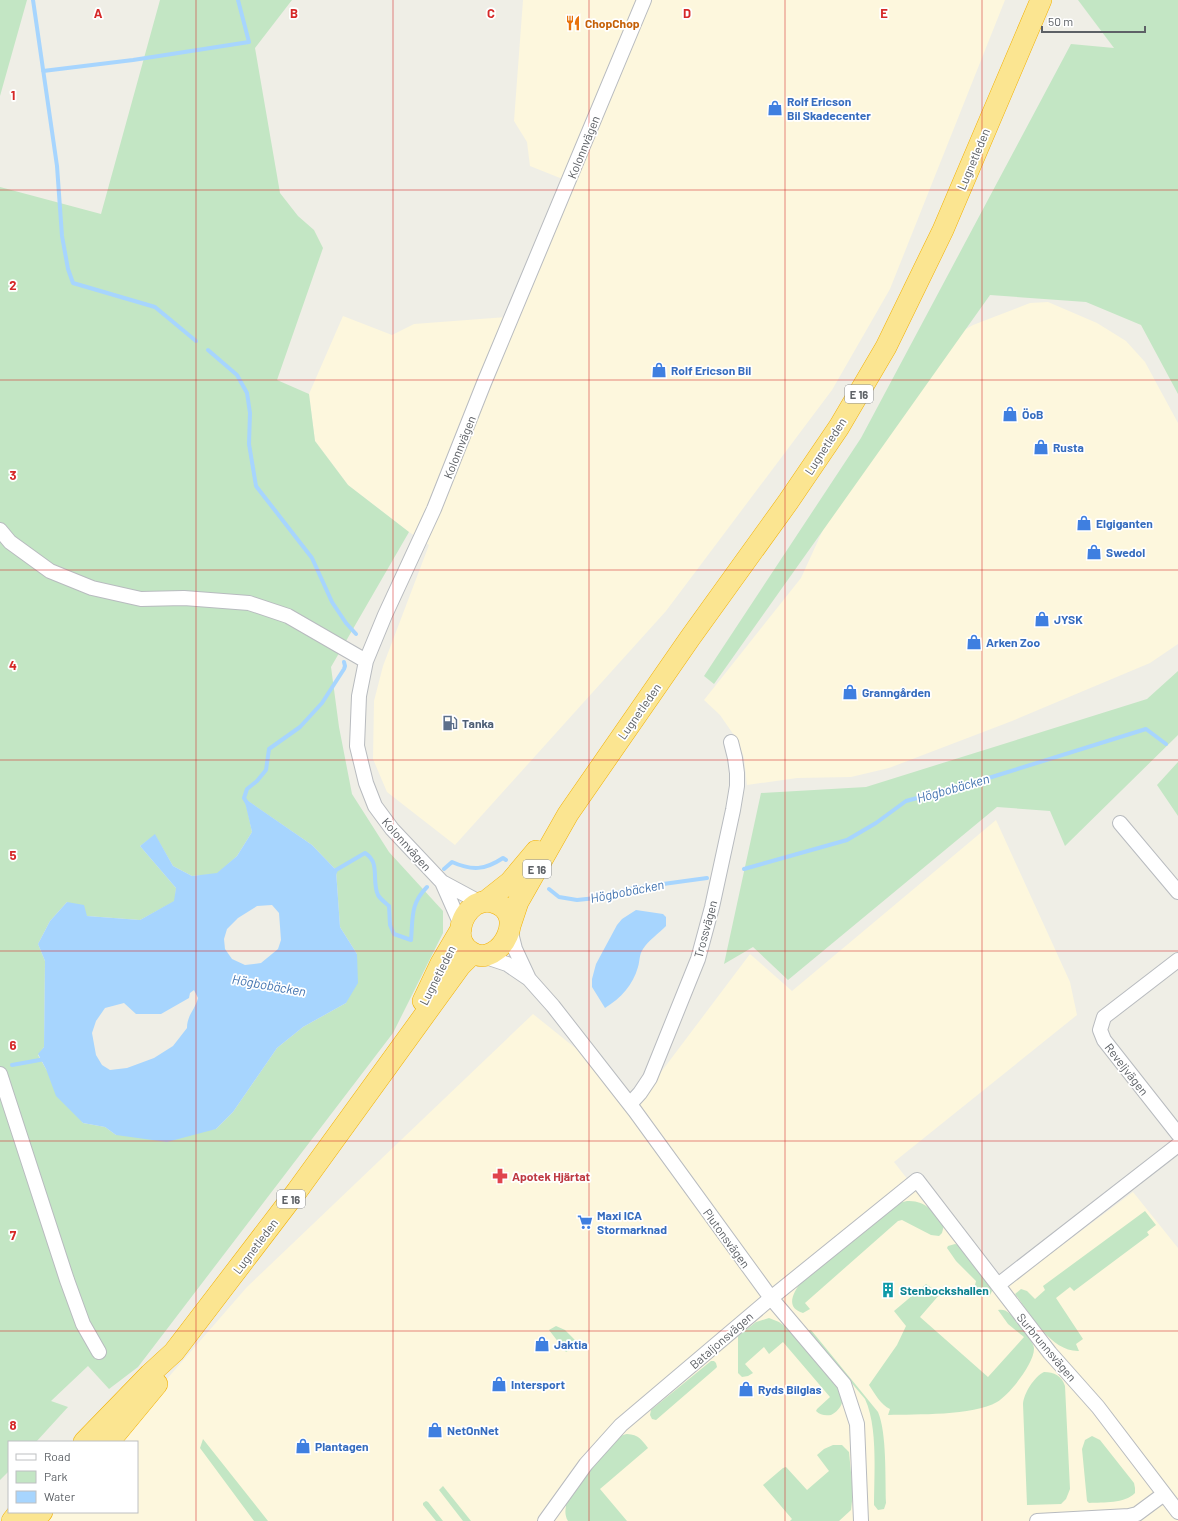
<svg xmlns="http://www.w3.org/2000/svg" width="1178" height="1521" viewBox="0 0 1178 1521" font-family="Barlow,sans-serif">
	<rect width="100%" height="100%" fill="#efeee6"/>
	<!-- commercial -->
	<path fill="#fdf7dd" d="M523 0H1005L890 289 832 390 666 611 455 845 387 792 373 759 374 701 383 666 429 545 409 532 348 485 315 441 309 394 343 316 392 335 414 324 520 316 575 184 530 166 527 142 514 121Z
		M1048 302 1097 323 1126 341 1145 362 1178 423V644L1150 663 1012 721 889 768 851 777 797 778 747 785 744 758 738 741 720 715 704 700 801 578 838 497 949 339 973 325 1030 303Z
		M996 820 1070 982 1077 1015 894 1162 997 1294 1133 1192 1178 1248V1521H44L51 1512H137V1442H112L247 1287 533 1014 640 1100 750 954 792 991Z"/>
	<!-- green -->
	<path fill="#c3e6c4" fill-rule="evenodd" d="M0 0H27L0 96Z
		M160 0H292L255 48 280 193 298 216 314 230 323 248 277 380 309 394 315 441 348 485 409 532 331 667 339 727 352 794 389 852 443 911V933L393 1033 138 1367 109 1389 88 1366 51 1401 68 1407 36 1442H9V1471L0 1480V187L101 214ZM245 799 312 845 336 870 340 927 357 954 346 1003 303 1027 277 1048 233 1112 216 1129 116 1135 105 1127 83 1123 46 1069 38 1055 44 1047 45 961 38 944 50 921 67 902 87 916 140 920 175 901 176 888 140 846 155 835 173 866 192 876 217 874 237 856 252 832Z
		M1078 0H1178V394L1141 325 1086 302 990 295 714 684 704 676 861 438 1071 44 1114 48Z
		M1178 671V735L1065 846 1050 811 997 807 788 980 753 947 724 964 761 793 866 787 1147 699Z
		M1178 762V816L1157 785Z
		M907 1201C926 1200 933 1212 944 1225L942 1233 939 1236 931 1235 902 1220 898 1221 805 1303 810 1309 803 1313C785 1308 793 1293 801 1282L886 1211 899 1203Z
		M1145 1211 1156 1225 1147 1232 1149 1235 1074 1291 1070 1287 1056 1298 1083 1339 1076 1344 1079 1351C1051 1352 1031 1315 1015 1294L1021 1289 1027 1291 1035 1299 1045 1290 1043 1286Z
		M955 1244 959 1245 990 1285 992 1291 989 1297 977 1290 975 1285 976 1281 956 1261 947 1248 948 1246Z
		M926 1284 940 1294 920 1317 988 1377 1024 1337 1008 1324 998 1310C1002 1309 1006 1310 1009 1313 1015 1318 1034 1341 1034 1348 1035 1363 1009 1395 997 1402 973 1416 916 1414 888 1415L890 1409C881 1405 875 1394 869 1385L897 1345 906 1326 894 1311Z
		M769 1318 779 1322 786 1327C798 1341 839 1383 842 1398 844 1405 836 1413 831 1415 825 1416 820 1415 816 1411L817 1409 830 1397 783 1342 769 1354 764 1347 745 1364 753 1373 748 1376 742 1377 738 1373V1336L756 1322Z
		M556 1326 565 1330 579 1344 566 1352 549 1330Z
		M809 1330H811L878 1412C887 1433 885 1478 886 1503L884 1509 878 1510 874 1505C874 1473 878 1427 865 1399L808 1331Z
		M711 1361H714L716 1363 717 1367 715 1369 656 1420 652 1419 650 1415 651 1410Z
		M1044 1372C1054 1372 1062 1376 1065 1386L1070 1489 1066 1499 1061 1504 1027 1505 1023 1404C1024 1393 1034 1377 1044 1372Z
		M627 1434C639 1435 641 1439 648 1448L600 1489 627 1521H568C565 1516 565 1511 566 1506 569 1495 612 1441 621 1436 623 1435 625 1434 627 1434Z
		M1092 1436 1100 1440 1134 1483 1135 1488V1493C1124 1504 1104 1502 1089 1503L1087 1501 1082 1449 1085 1440Z
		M203 1439 268 1521H254L200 1448Z
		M833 1445H842L849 1452 853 1493 851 1510 839 1521H790L792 1519 763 1485 783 1468 786 1467 807 1490 829 1471 817 1455 824 1449Z
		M443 1486 471 1521H463L439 1490Z
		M426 1501 428 1502 443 1521H436L423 1505V1503Z"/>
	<!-- water -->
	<path fill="#a7d5fe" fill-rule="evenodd" d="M244 798 312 845 336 870 340 927 357 954 358 983 346 1003 303 1027 277 1048 233 1112 216 1129 167 1142 116 1135 105 1127 83 1123 56 1096 46 1069 38 1054 44 1047 45 961 38 944 50 921 67 902 84 905 87 916 140 920 174 901 176 888 140 846 155 834 173 866 192 876 217 873 237 856 252 832ZM272 905 279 913 281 940 278 949 261 963 245 965 232 959 225 949 224 939 227 929 238 918 257 906ZM194 990 198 998C195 1010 187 1015 187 1028L173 1046 154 1058 127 1068 110 1070 102 1065 96 1055 92 1033 96 1021 105 1008 124 1003 136 1014H161L189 998 190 993Z
		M636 910 663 914 666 917V926C659 933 648 941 643 949 639 955 640 960 638 967 633 985 621 998 605 1008L592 987V979L596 964 617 925 622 919Z"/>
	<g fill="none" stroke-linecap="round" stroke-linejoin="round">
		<!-- stream -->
		<path stroke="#a7d5fe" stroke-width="4" d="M33 0 57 166 62 236 68 269 73 283 155 307 196 341
			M43 71 133 60 249 42 238 0
			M208 350 237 375 247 393 250 413 249 444 256 486 312 558 332 602 346 623 356 634
			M247 803 244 798 247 789 257 781 266 770 269 749 300 727 322 703 344 669 345 666 344 662
			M444 869 452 862C472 871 485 870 503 858L506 860
			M744 869 847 840 876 823 906 801 966 785 1146 729 1166 744
			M334 874 336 870 365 853C381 863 371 880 378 895 380 899 386 903 389 906L390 925 394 934 411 940C413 918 410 904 427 887
			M549 889 559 897 577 900 596 898 634 888 707 878
			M12 1065 45 1059"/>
		<!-- minor casing -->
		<g stroke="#b8bbbf" stroke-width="16">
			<path id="minor" d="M0 530 10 542 50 571 92 588 141 599 184 598 249 603 288 616 366 661
				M1120 823 1178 892
				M442 882 461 925
				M481 903 442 882 392 829 375 806 366 783 357 746 359 696 366 661 385 615 434 509 484 383 644 0
				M510 929 515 949 529 979
				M480 955 507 964 529 979 553 1006 635 1111 771 1298 844 1384 857 1424 861 1521
				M1178 960 1104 1017 1100 1030 1104 1040 1178 1134
				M0 1074 67 1280 83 1324 99 1352
				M630 1104 640 1093 650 1078 698 959 712 907 733 810 737 786V773L735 758 731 742
				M998 1285 1178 1145
				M545 1521 586 1464 621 1425 771 1298 917 1180 1050 1353 1098 1407 1178 1512
				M1037 1521 1129 1516 1137 1514 1164 1494"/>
		</g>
		<!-- highway casing -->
		<g stroke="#f2b103" stroke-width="22">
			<path id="highway" d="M486 901C534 906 500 971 471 952 453 941 460 916 475 905 478 903 483 902 486 901Z
				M486 901 510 882 536 851
				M510 926 518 902 568 814 690 638 788 502 839 427 886 347 943 230 1041 0
				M423 1001 441 963 461 929
				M84 1442 150 1374 174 1352 184 1339 297 1191 460 966 473 953
				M109 1442 157 1384
				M12 1521 19 1512
				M32 1521 42 1512"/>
		</g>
		<!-- minor -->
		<use href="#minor" stroke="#fff" stroke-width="14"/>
		<!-- highway -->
		<use href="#highway" stroke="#fbe591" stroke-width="21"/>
	</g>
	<!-- grid -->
	<path fill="none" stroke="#d62828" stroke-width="1" stroke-opacity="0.55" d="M196 0V1521M393 0V1521M589 0V1521M785 0V1521M982 0V1521M0 190H1178M0 380H1178M0 570H1178M0 760H1178M0 951H1178M0 1141H1178M0 1331H1178"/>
	<!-- icons -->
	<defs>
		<g id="restaurant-bare" transform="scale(1.2)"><path d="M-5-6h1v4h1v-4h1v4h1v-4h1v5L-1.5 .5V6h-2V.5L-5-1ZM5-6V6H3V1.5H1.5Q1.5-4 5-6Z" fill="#e8710a" stroke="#fff" stroke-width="2.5" paint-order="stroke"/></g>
		<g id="shop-bare" transform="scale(1.2)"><path d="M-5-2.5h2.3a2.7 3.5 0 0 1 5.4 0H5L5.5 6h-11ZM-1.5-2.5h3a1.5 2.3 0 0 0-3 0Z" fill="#3f7fe0" stroke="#fff" stroke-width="2.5" paint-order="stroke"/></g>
		<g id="fuel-bare" transform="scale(1.2)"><path d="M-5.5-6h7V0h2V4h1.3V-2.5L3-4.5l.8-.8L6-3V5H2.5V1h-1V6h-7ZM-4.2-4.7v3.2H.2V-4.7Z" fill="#5c6f8a" stroke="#fff" stroke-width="2.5" paint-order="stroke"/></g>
		<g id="pharmacy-bare" transform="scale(1.2)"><path d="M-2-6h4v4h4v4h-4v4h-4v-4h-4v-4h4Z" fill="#e0444e" stroke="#fff" stroke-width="2.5" paint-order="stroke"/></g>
		<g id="supermarket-bare" transform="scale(1.2)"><path d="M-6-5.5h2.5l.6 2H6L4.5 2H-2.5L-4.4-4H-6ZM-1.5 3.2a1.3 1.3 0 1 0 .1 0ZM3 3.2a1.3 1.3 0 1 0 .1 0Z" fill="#3f7fe0" stroke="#fff" stroke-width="2.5" paint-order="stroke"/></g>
		<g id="building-bare" transform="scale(1.2)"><path d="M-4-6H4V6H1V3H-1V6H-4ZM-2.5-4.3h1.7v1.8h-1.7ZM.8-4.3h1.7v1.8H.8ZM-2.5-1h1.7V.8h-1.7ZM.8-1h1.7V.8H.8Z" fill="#0f9aa8" stroke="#fff" stroke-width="2.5" paint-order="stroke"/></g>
	</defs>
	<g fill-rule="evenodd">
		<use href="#restaurant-bare" x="573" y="23"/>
		<use href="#shop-bare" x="775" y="108"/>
		<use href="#shop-bare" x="659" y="370"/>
		<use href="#shop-bare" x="1010" y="414"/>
		<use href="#shop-bare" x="1041" y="447"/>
		<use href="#shop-bare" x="1084" y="523"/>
		<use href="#shop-bare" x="1094" y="552"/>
		<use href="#shop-bare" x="1042" y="619"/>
		<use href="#shop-bare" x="974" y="642"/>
		<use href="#shop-bare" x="850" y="692"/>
		<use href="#fuel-bare" x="450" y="723"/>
		<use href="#pharmacy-bare" x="500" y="1176"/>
		<use href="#supermarket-bare" x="585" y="1222"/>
		<use href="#building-bare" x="888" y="1290"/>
		<use href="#shop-bare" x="542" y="1344"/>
		<use href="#shop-bare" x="499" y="1384"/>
		<use href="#shop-bare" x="746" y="1389"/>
		<use href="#shop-bare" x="435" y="1430"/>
		<use href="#shop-bare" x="303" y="1446"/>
	</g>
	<g text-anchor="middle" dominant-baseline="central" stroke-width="3.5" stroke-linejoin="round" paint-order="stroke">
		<!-- shield labels -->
		<g fill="#fff" stroke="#8e9094" stroke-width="1">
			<rect x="845" y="385" width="28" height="18" rx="3"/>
			<rect x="523" y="860" width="28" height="18" rx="3"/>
			<rect x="277" y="1190" width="28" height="18" rx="3"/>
		</g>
		<g font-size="11" font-weight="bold" fill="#5d6166">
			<text x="859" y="394">E 16</text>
			<text x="537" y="869">E 16</text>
			<text x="291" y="1199">E 16</text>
		</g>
		<!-- food labels -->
		<g font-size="12" font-weight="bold" fill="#c56008" stroke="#fff" text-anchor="start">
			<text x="585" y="23">ChopChop</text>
		</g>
		<!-- shop labels -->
		<g font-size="12" font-weight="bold" fill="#366cbe" stroke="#fff" text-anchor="start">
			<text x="787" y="101">Rolf Ericson<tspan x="787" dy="14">Bil Skadecenter</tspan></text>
			<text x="671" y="370">Rolf Ericson Bil</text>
			<text x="1022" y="414">ÖoB</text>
			<text x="1053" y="447">Rusta</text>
			<text x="1096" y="523">Elgiganten</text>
			<text x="1106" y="552">Swedol</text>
			<text x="1054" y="619">JYSK</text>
			<text x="986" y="642">Arken Zoo</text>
			<text x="862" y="692">Granngården</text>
			<text x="597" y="1215">Maxi ICA<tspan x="597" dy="14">Stormarknad</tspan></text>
			<text x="554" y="1344">Jaktia</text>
			<text x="511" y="1384">Intersport</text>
			<text x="758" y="1389">Ryds Bilglas</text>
			<text x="447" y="1430">NetOnNet</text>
			<text x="315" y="1446">Plantagen</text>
		</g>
		<!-- street labels -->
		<g font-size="12" fill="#5d6166" stroke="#fff">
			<text transform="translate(583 147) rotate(-68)">Kolonnvägen</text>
			<text transform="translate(973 159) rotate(-67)">Lugnetleden</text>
			<text transform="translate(825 446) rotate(-57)">Lugnetleden</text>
			<text transform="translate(459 447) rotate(-68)">Kolonnvägen</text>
			<text transform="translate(639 711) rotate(-55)">Lugnetleden</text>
			<text transform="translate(407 844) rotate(48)">Kolonnvägen</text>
			<text transform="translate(705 929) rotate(-75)">Trossvägen</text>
			<text transform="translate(437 975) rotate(-63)">Lugnetleden</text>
			<text transform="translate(1127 1069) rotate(52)">Reveljvägen</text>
			<text transform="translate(727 1238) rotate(54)">Plutonsvägen</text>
			<text transform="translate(255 1246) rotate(-53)">Lugnetleden</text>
			<text transform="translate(721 1340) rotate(-41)">Bataljonsvägen</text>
			<text transform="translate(1047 1347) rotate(50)">Surbrunnsvägen</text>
		</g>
		<!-- service labels -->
		<g font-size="12" font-weight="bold" fill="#4e5e75" stroke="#fff" text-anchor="start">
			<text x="462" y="723">Tanka</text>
		</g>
		<!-- health labels -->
		<g font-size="12" font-weight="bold" fill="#be3a42" stroke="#fff" text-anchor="start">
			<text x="512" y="1176">Apotek Hjärtat</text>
		</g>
		<!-- culture labels -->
		<g font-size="12" font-weight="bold" fill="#0d838f" stroke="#fff" text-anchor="start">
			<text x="900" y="1290">Stenbockshallen</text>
		</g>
		<!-- water labels -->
		<g font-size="13" font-style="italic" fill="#4374b0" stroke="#fff">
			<text transform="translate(953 788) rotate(-16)">Högbobäcken</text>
			<text transform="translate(627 891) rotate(-11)">Högbobäcken</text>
			<text transform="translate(269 985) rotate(10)">Högbobäcken</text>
		</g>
	</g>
	<g font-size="13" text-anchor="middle" font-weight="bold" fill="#d62828" stroke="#fff" stroke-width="3.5" stroke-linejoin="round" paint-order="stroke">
		<text x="98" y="18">A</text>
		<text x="294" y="18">B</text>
		<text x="491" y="18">C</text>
		<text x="687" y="18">D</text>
		<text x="884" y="18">E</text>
		<text x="13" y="100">1</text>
		<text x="13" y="290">2</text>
		<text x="13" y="480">3</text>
		<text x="13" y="670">4</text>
		<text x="13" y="860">5</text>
		<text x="13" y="1050">6</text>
		<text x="13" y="1240">7</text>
		<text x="13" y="1430">8</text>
	</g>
	<!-- legend -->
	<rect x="8" y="1441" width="130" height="72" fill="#ffffff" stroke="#bec0c2"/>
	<rect x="16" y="1454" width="20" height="6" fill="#ffffff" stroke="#bec0c2"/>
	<text x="44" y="1461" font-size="12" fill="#5d6166">Road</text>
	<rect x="16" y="1471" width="20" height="12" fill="#c3e6c4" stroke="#bec0c2"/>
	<text x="44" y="1481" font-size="12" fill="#5d6166">Park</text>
	<rect x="16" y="1491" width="20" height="12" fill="#a7d5fe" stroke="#bec0c2"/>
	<text x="44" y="1501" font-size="12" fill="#5d6166">Water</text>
	<!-- scale -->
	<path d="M1042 26v6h103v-6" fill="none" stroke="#5d6166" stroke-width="2"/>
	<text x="1048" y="26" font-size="12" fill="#5d6166" stroke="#ffffff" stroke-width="3" paint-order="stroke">50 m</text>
</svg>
